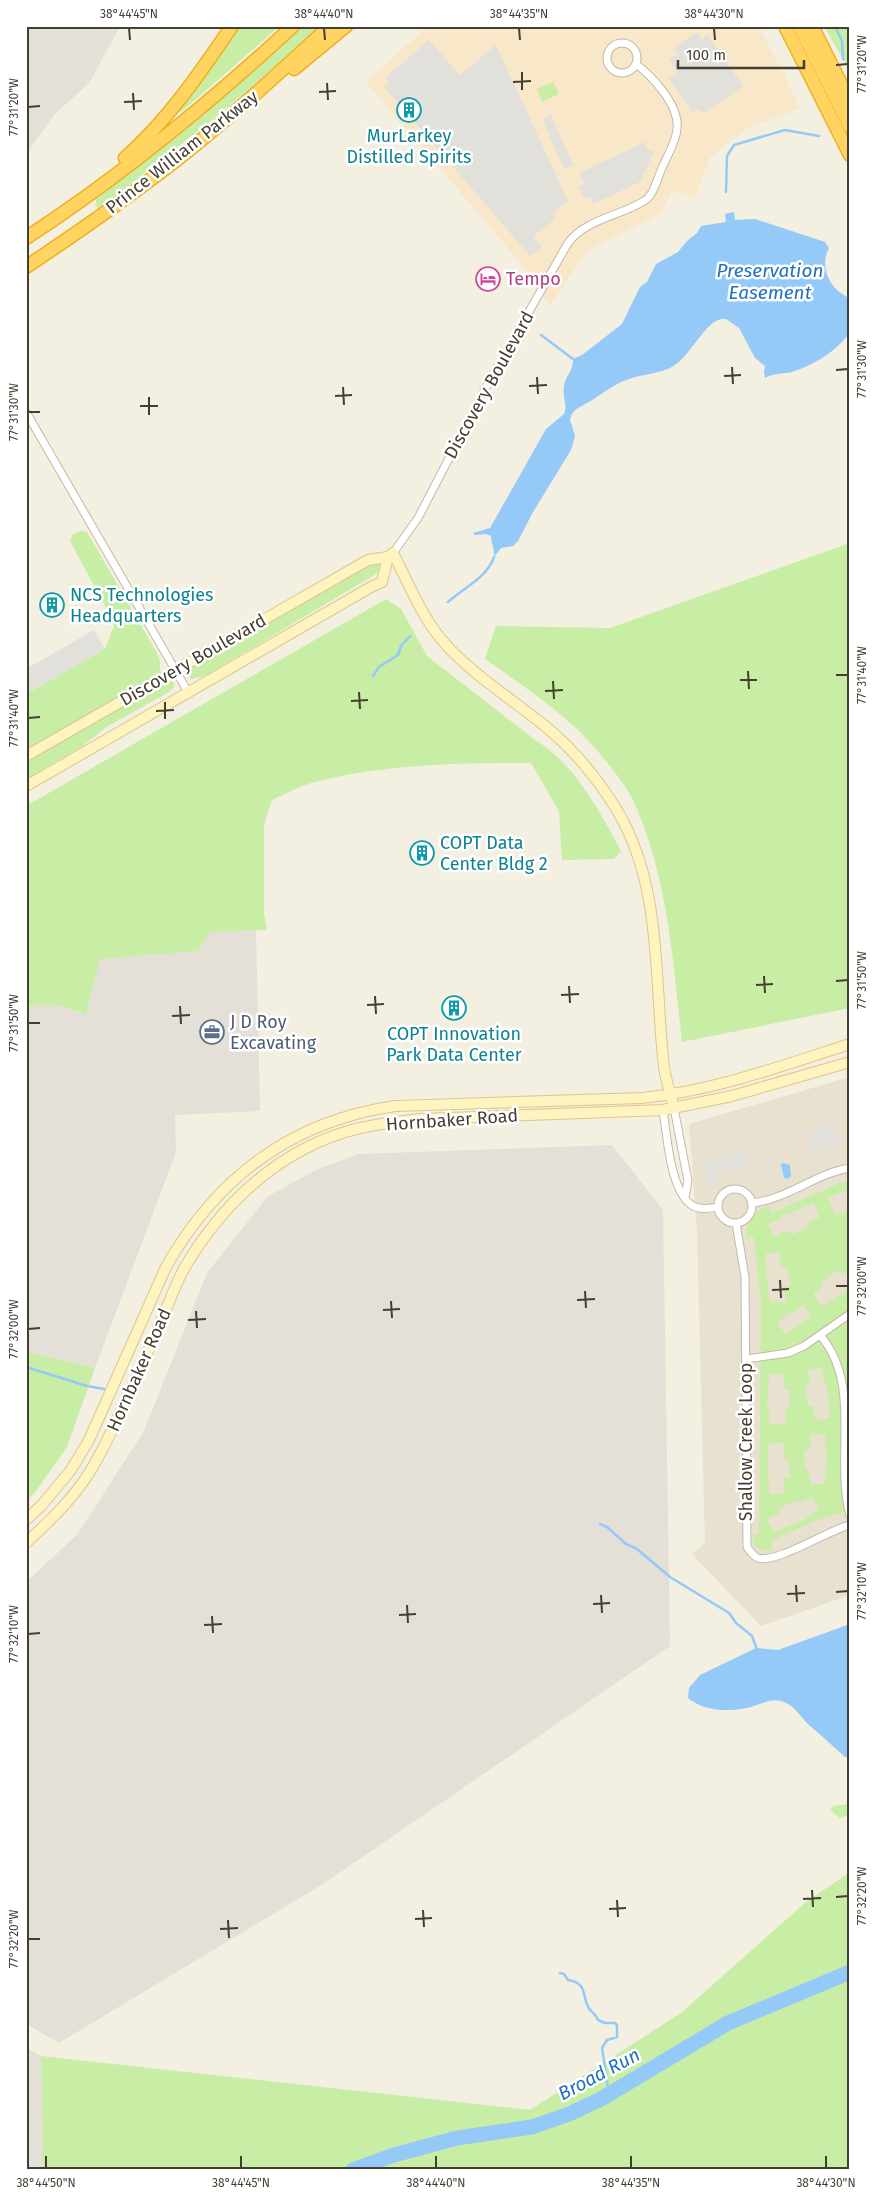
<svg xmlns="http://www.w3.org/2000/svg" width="876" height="2196" viewBox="0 0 876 2196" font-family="'Fira Sans',sans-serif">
	<rect width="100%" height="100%" fill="#f3efe1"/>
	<!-- residential -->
	<path fill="#e8e1cf" d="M850 1077V1595L761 1626 692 1554 705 1543 697 1230 689 1124Z"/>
	<!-- commercial -->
	<path fill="#f8e8c9" d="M428 26H758L784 74 799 109 748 128 710 157 695 198 672 191 660 214 592 248 582 258 550 306 517 259 366 82Z"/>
	<!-- industrial -->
	<path fill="#e4dfd7" d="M26 26H120L90 82 54 115 26 154Z
		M256 930 260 1111 175 1115 176 1152 95 1368 26 1352V1005H56L86 1014 99 959 198 951 210 932Z
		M612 1145 663 1210 670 1646 326 1882 59 2043 26 2024V1582L77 1535 144 1431 207 1273 268 1196 318 1169 359 1154Z
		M26 2048 41 2056 43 2170H26Z"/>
	<!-- green -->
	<path fill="#c8eda5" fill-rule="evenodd" d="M240 26H280L181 112 179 110Z
		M300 26H320C249 91 176 151 98 208L96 206V199L103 193 241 80Z
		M824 26H849L850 72Z
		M553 82 559 94 542 102 537 89Z
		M81 531 87 532 157 653 160 661V671L152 678 26 749V694L105 649 114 626 112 619 70 541 73 534Z
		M850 543V1008L682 1042C673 961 668 878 634 802 625 782 592 743 576 728 548 702 516 681 485 659L496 626 610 628Z
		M368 564H377L381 567 376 574 205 676 191 679 188 675 189 671 197 662Z
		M386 599 401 609 427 656 534 739C575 764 599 810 621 851L614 859 562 860 559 811 531 763C458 763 382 764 311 783 298 787 285 794 272 800L264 825V913L267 930 210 932 198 951 100 959 86 1014 56 1005H26V806Z
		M171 681 174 683V687L169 692 108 726 81 747 26 779V762L153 689 166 682Z
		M850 1181V1199L846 1190 828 1198 835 1215 850 1209V1270L843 1275 839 1270 821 1282 823 1286 813 1294 821 1306 850 1290V1510L817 1520 771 1541 773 1550C760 1552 754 1548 752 1535L759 1534 761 1301 754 1237H746C745 1224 756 1210 768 1205L771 1213 840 1183ZM814 1203 820 1217 807 1223 808 1227 791 1235 788 1230 774 1237 768 1224 781 1218V1216ZM779 1252 781 1267 787 1266 790 1286 784 1287 786 1302 771 1303 765 1270 767 1269 765 1254ZM803 1305 811 1317 785 1334 777 1322ZM822 1368 825 1384 827 1385 830 1418 815 1420 813 1406H808L805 1386 810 1385 808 1370ZM769 1374H784V1389L790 1390V1409H786L785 1424H769V1409L767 1408ZM825 1434V1450H827L825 1484H810L809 1470H805L804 1450H810V1435ZM769 1443H784V1458L789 1459V1478H784V1494H769V1476H767ZM813 1497 819 1510 806 1517 807 1519 774 1532 767 1519 781 1513 779 1508 797 1500 799 1503Z
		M26 1352 95 1368 67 1447 34 1494 26 1500Z
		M850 1804V1814L840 1818 830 1810 833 1806Z
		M850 1872V2170H43L41 2056 530 2110 681 2013 806 1902Z"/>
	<!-- parking -->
	<path fill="#e2e0db" d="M697 32 702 39 708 35 743 86 703 114 699 109 692 112 669 79 678 72 669 60 678 54 674 48Z
		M429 40 460 75 496 45 568 201 552 214 555 219 533 237 542 247 530 256 384 87 389 82 385 78Z
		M551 115 573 165 564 169 542 119Z
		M645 142 647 150 654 151 640 182 593 204 591 197 584 199 578 187 584 183 579 173Z
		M94 630 105 649 26 694V669Z
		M834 1123 840 1143 813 1152 806 1132Z
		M743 1151 750 1171 744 1173 741 1166 717 1174 719 1182 710 1185 703 1164Z
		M34 2096 36 2170H26V2100Z"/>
	<!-- water -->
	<path fill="#95c9f8" d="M734 212 735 220 755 219 825 242 829 248C821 262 826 279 837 290 841 294 846 295 850 300V332C837 351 814 365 792 372 783 374 773 373 765 378L764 372 765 366 755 358 739 328 726 319C706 316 690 360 670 368 658 374 642 374 629 379 614 384 602 394 589 402 580 407 572 409 570 420L575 436 571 450 533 512 518 541 513 546 501 548 494 557C495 549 491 544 491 536L486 534 475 535 473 533 490 528 546 429 564 414C568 405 562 396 564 386 565 376 574 370 573 359L582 355 622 324 635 297 640 287 647 282 656 264 678 252 687 241 697 233 701 226 726 222 725 214Z
		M783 1163 790 1165 791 1176 788 1179 784 1178 781 1165Z
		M850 1624V1758L845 1757C833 1746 822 1736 810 1726 800 1717 795 1705 781 1701 770 1698 757 1706 747 1708 728 1712 703 1711 688 1698L689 1688 700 1675 756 1648 778 1650Z"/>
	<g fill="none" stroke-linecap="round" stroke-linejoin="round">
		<!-- stream -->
		<path stroke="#95c9f8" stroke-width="2.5" d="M835 26 842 41 843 59
			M726 192 727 156 734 145 785 130 819 136
			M541 335 573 359
			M448 602C463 588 487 578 494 557
			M373 676 379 667 398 655 401 646 410 636
			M26 1367 87 1386 104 1389
			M600 1524 607 1527 626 1544 637 1549 670 1577 729 1613 736 1623 752 1636 757 1650
			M560 1973 564 1974 568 1980C587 1983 582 1994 588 2007 591 2012 596 2014 598 2020L605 2023H615L617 2025V2037L607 2040 602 2048 609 2094"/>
		<!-- river -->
		<path stroke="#95c9f8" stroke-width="15" d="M353 2170 394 2155 457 2138 532 2127 569 2114 601 2099 728 2023 850 1972"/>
		<!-- street casing -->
		<g stroke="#c2baa6" stroke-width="9">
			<path id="street" d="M607 58a15 15 0 1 1 30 0a15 15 0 1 1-30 0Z
				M26 412 188 692
				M393 553 418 518 485 389 568 243C586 219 620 216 644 201 654 195 657 179 662 168 667 156 676 142 677 129 680 106 653 77 636 64
				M674 1108 688 1181 685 1197
				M663 1110C667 1134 670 1196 695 1207 702 1210 711 1208 718 1207
				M718 1206a17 17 0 1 1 34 0a17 17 0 1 1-34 0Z
				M752 1203C786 1200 816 1173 850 1168
				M736 1223 745 1277 747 1547C750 1551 753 1556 758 1558 776 1564 828 1530 850 1525
				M820 1335C863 1385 834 1457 850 1515
				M746 1359 788 1353 804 1346 850 1314"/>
		</g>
		<!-- secondary casing -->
		<g stroke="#d8c98b" stroke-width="12">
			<path id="secondary" d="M26 756 368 560 388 557 393 553C409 584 423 621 448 647 476 677 513 700 545 726 574 750 599 780 618 812 663 888 654 983 664 1067 666 1081 671 1095 674 1108
				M26 786 371 587 382 582 388 557
				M26 1520 42 1505 71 1470 89 1440 166 1267C217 1177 292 1121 395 1106L642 1098C713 1091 782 1066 850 1044
				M26 1543C46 1524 67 1505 83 1482 102 1455 114 1425 128 1395 141 1368 153 1340 165 1312 171 1297 177 1281 185 1267 221 1206 274 1155 342 1133 367 1125 394 1122 420 1119L663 1110 732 1096 850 1062"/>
		</g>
		<!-- highway casing -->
		<g stroke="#efb020" stroke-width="15">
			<path id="highway" d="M785 26 850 155
				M799 26 850 127
				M812 26 850 102
				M294 69 346 26
				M125 158C168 120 200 73 232 26
				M26 238C121 176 210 103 293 26
				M26 267C77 233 127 198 175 161 229 119 279 73 330 26"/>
		</g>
		<!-- street -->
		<use href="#street" stroke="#fff" stroke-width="7"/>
		<!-- secondary -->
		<use href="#secondary" stroke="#fff4bf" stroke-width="10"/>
		<!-- highway -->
		<use href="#highway" stroke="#ffd460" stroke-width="12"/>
	</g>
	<!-- ticks -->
	<path fill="none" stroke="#453f32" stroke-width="2" d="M129 28 130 40M324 28 325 40M519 28 520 40M714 28 715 40M836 65 848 64M522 72V90M513 82 531 81M327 83 328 100M319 92 336 91M133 93 134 110M124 102 142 101M28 107 40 106M732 367 733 384M836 370 848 369M724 376 741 375M537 377 538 394M529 386 547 385M343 387 344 405M335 396 352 395M149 397V415M140 406H158M28 412H40M748 671 749 689M836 675H848M740 680H757M553 681 554 699M545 691 563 690M359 692 360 709M351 701 368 700M165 702V719M156 711 174 710M28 718 40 717M764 976 765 993M836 981 848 980M756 985 773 984M569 986 570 1003M561 995 579 994M375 996 376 1014M367 1005 384 1004M180 1006 181 1024M172 1016 190 1015M28 1023H40M780 1280 781 1298M836 1286H848M772 1290 789 1289M585 1291 586 1308M577 1300 595 1299M391 1301 392 1318M383 1310 400 1309M196 1311 197 1328M188 1320 206 1319M28 1329 40 1328M796 1585 797 1602M836 1592 848 1591M787 1594 805 1593M601 1595 602 1613M593 1604 610 1603M407 1605 408 1623M399 1615 416 1614M212 1616 213 1633M204 1625 222 1624M28 1634 40 1633M812 1890 813 1907M836 1897 848 1896M803 1899 821 1898M617 1900 618 1917M609 1909 626 1908M423 1910 424 1927M415 1919 432 1918M228 1920 229 1938M220 1929 238 1928M28 1939H40M46 2156V2168M241 2156V2168M436 2156V2168M631 2156V2168M826 2156V2168"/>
	<!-- icons -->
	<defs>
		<g id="building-ring" transform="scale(1.25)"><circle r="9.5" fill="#fff" stroke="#0f9aa8" stroke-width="1.5"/><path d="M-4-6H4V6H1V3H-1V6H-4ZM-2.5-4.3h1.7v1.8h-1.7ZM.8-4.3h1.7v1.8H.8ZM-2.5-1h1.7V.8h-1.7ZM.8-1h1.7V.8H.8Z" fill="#0f9aa8"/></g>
		<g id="hotel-ring" transform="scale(1.25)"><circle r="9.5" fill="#fff" stroke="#d1479c" stroke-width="1.5"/><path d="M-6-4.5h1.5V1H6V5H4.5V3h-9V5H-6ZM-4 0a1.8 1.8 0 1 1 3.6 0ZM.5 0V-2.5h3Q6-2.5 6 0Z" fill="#d1479c"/></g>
		<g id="office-ring" transform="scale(1.25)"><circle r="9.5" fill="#fff" stroke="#5c6f8a" stroke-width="1.5"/><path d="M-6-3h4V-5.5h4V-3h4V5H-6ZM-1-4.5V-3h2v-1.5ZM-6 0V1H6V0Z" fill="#5c6f8a"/></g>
	</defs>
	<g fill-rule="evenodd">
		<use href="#building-ring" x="409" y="110"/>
		<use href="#hotel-ring" x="488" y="279"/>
		<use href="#building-ring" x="52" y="605"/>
		<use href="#building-ring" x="422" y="853"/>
		<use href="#building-ring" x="454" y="1008"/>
		<use href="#office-ring" x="212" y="1032"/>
	</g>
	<g text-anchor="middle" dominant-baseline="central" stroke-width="5" stroke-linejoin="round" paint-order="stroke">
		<!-- culture labels -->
		<g font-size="18" fill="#0d838f" stroke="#fff">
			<text x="409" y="136">MurLarkey<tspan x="409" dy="21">Distilled Spirits</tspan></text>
			<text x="70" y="595" text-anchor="start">NCS Technologies<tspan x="70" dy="21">Headquarters</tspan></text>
			<text x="440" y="843" text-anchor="start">COPT Data<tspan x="440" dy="21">Center Bldg 2</tspan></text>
			<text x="454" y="1034">COPT Innovation<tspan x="454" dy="21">Park Data Center</tspan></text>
		</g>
		<!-- street labels -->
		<g font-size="18" fill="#453f32" stroke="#fff">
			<text transform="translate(182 152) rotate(-38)">Prince William Parkway</text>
			<text transform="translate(489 385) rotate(-61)">Discovery Boulevard</text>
			<text transform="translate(193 660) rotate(-30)">Discovery Boulevard</text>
			<text transform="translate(452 1120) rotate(-4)">Hornbaker Road</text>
			<text transform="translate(139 1370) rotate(-66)">Hornbaker Road</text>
			<text transform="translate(746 1442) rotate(-90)">Shallow Creek Loop</text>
		</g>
		<!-- hotel labels -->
		<g font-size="18" fill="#b23c85" stroke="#fff" text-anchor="start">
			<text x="506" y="279">Tempo</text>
		</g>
		<!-- service labels -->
		<g font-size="18" fill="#4e5e75" stroke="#fff" text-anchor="start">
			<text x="230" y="1022">J D Roy<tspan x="230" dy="21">Excavating</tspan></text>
		</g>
		<!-- water labels -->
		<g font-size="19" font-style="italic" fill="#2070bc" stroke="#fff">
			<text x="770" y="270">Preservation<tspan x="770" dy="22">Easement</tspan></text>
			<text transform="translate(599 2074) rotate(-28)">Broad Run</text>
		</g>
	</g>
	<!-- border -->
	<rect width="876" height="2196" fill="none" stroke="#ffffff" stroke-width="55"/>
	<!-- scale -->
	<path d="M678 60v8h126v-8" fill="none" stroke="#453f32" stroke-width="2.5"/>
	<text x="686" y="60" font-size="15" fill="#453f32" stroke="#ffffff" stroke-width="4" paint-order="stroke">100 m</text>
	<rect x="28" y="28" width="820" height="2140" fill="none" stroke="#453f32" stroke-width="2"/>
	<g font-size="12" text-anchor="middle" fill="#453f32">
		<text x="129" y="18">38°44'45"N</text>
		<text x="324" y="18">38°44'40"N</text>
		<text x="519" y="18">38°44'35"N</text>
		<text x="714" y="18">38°44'30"N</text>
		<text transform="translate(862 64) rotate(-90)" y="4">77°31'20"W</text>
		<text transform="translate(14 107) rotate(-90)" y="4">77°31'20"W</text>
		<text transform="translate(862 369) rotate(-90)" y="4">77°31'30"W</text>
		<text transform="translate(14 412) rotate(-90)" y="4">77°31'30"W</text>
		<text transform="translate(862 675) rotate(-90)" y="4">77°31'40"W</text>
		<text transform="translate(14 718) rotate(-90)" y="4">77°31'40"W</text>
		<text transform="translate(862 980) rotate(-90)" y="4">77°31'50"W</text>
		<text transform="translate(14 1023) rotate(-90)" y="4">77°31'50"W</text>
		<text transform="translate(862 1286) rotate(-90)" y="4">77°32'00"W</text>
		<text transform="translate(14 1329) rotate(-90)" y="4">77°32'00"W</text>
		<text transform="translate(862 1591) rotate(-90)" y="4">77°32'10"W</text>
		<text transform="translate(14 1634) rotate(-90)" y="4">77°32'10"W</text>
		<text transform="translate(862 1896) rotate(-90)" y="4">77°32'20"W</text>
		<text transform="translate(14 1939) rotate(-90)" y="4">77°32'20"W</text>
		<text x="46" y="2187">38°44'50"N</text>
		<text x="241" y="2187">38°44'45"N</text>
		<text x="436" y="2187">38°44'40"N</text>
		<text x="631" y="2187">38°44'35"N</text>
		<text x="826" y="2187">38°44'30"N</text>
	</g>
</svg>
